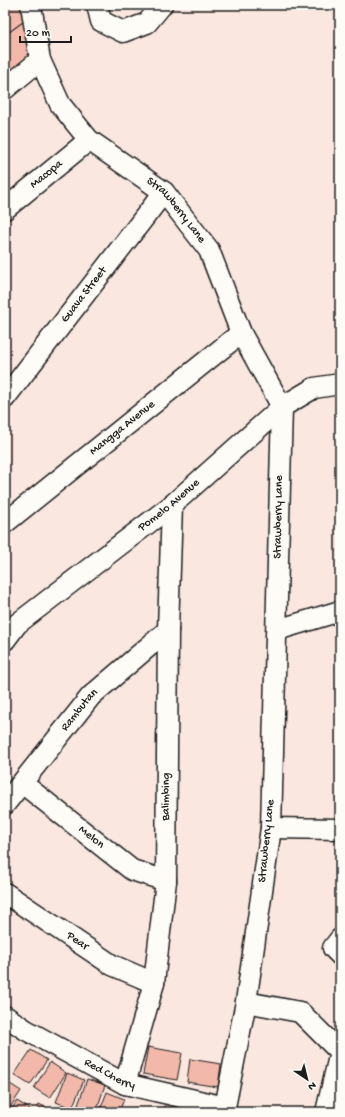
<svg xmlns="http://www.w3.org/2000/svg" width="345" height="1117" viewBox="0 0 345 1117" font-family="'Gochi Hand',sans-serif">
	<rect width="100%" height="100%" fill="#fae8e0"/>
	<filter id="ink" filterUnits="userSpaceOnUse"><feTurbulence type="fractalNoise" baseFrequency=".025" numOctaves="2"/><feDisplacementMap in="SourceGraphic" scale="8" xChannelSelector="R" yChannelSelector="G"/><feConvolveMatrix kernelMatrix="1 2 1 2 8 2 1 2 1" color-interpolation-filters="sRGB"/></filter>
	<g filter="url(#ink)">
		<!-- building -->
		<path fill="#f2b9aa" stroke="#1c1c1c" d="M5 5H24L27 19 5 35Z
			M27 19 38 58 16 76 5 61V35Z
			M5 61 16 76 5 85Z
			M148 1047 182 1053 177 1080 143 1074Z
			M31 1050 47 1060 30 1085 14 1075Z
			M190 1059 221 1064 218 1087 187 1082Z
			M50 1062 66 1073 50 1098 34 1088Z
			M67 1073 84 1080 72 1108 56 1102Z
			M87 1079 105 1085 96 1112H89L77 1108Z
			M7 1082 21 1091 7 1112H5V1085Z
			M107 1092 124 1099 119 1112H106L100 1110Z
			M17 1101 33 1111V1112H10Z
			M166 1103 184 1109 183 1112H163Z
			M39 1104 55 1112H36Z
			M187 1109 201 1112H187Z"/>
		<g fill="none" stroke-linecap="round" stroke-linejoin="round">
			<!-- minor casing -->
			<g stroke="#1c1c1c" stroke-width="23">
				<g id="minor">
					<path id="s1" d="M31 5 40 60 60 104 89 140 164 192 209 250 241 333 282 407 271 828 246 1002 224 1112"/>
					<path d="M97 5 101 21 123 32 147 23 162 5"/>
					<path d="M5 89 40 60"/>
					<path id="s2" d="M5 209 89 140"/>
					<path id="s3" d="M5 398 164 192"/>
					<path id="s4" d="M5 523 241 333"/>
					<path d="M277 630 340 611"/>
					<path id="s5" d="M5 640 17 624 172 505 282 407 314 388 340 384"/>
					<path id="s6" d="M22 783 132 870 166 881"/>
					<path id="s7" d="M5 804 91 696 168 630"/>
					<path d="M271 828 340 829"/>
					<path id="s8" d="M5 893 112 965 154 983"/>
					<path d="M340 939 333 948 340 955"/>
					<path d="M246 1002 300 1012 340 1052 326 1112"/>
					<path id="s9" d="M5 1016 26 1030 125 1084 225 1107"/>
					<path id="s10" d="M125 1084 154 983 166 881 168 630 172 505"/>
				</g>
			</g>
			<!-- minor -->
			<use href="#minor" stroke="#fdfcf7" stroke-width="20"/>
		</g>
	</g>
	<g text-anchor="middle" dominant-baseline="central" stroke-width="3.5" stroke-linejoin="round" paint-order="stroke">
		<!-- street labels -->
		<g font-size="12" fill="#1c1c1c" stroke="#fdfcf7">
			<text stroke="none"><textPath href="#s2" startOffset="54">Macopa</textPath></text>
			<text stroke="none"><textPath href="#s1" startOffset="263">Strawberry Lane</textPath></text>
			<text stroke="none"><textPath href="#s3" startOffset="130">Guava Street</textPath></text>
			<text stroke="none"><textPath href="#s4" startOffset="151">Mangga Avenue</textPath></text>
			<text stroke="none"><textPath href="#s5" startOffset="213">Pomelo Avenue</textPath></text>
			<text transform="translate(279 517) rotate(-89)">Strawberry Lane</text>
			<text stroke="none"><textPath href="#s7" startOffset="120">Rambutan</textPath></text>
			<text stroke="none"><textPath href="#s10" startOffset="292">Balimbing</textPath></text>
			<text stroke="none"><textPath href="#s6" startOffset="88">Melon</textPath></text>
			<text transform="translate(267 841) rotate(-84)">Strawberry Lane</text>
			<text stroke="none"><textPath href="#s8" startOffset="87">Pear</textPath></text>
			<text stroke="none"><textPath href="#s9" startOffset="120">Red Cherry</textPath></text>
		</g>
	</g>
	<!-- margin -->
	<rect width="345" height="1117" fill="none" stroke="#fdfcf7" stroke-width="20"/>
	<rect x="10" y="10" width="325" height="1097" fill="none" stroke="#1c1c1c" stroke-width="1.5" filter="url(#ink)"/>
	<!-- north arrow -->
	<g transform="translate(307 1079) rotate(145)" stroke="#fdfcf7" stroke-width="3" paint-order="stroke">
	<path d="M0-3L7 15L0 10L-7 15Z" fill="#1c1c1c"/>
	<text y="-6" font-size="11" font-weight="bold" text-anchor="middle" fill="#1c1c1c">N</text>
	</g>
	<!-- scale -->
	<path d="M20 36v6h51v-6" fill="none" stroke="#1c1c1c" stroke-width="2"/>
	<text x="26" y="36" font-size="12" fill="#1c1c1c" stroke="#fdfcf7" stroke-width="3" paint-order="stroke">20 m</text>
</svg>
